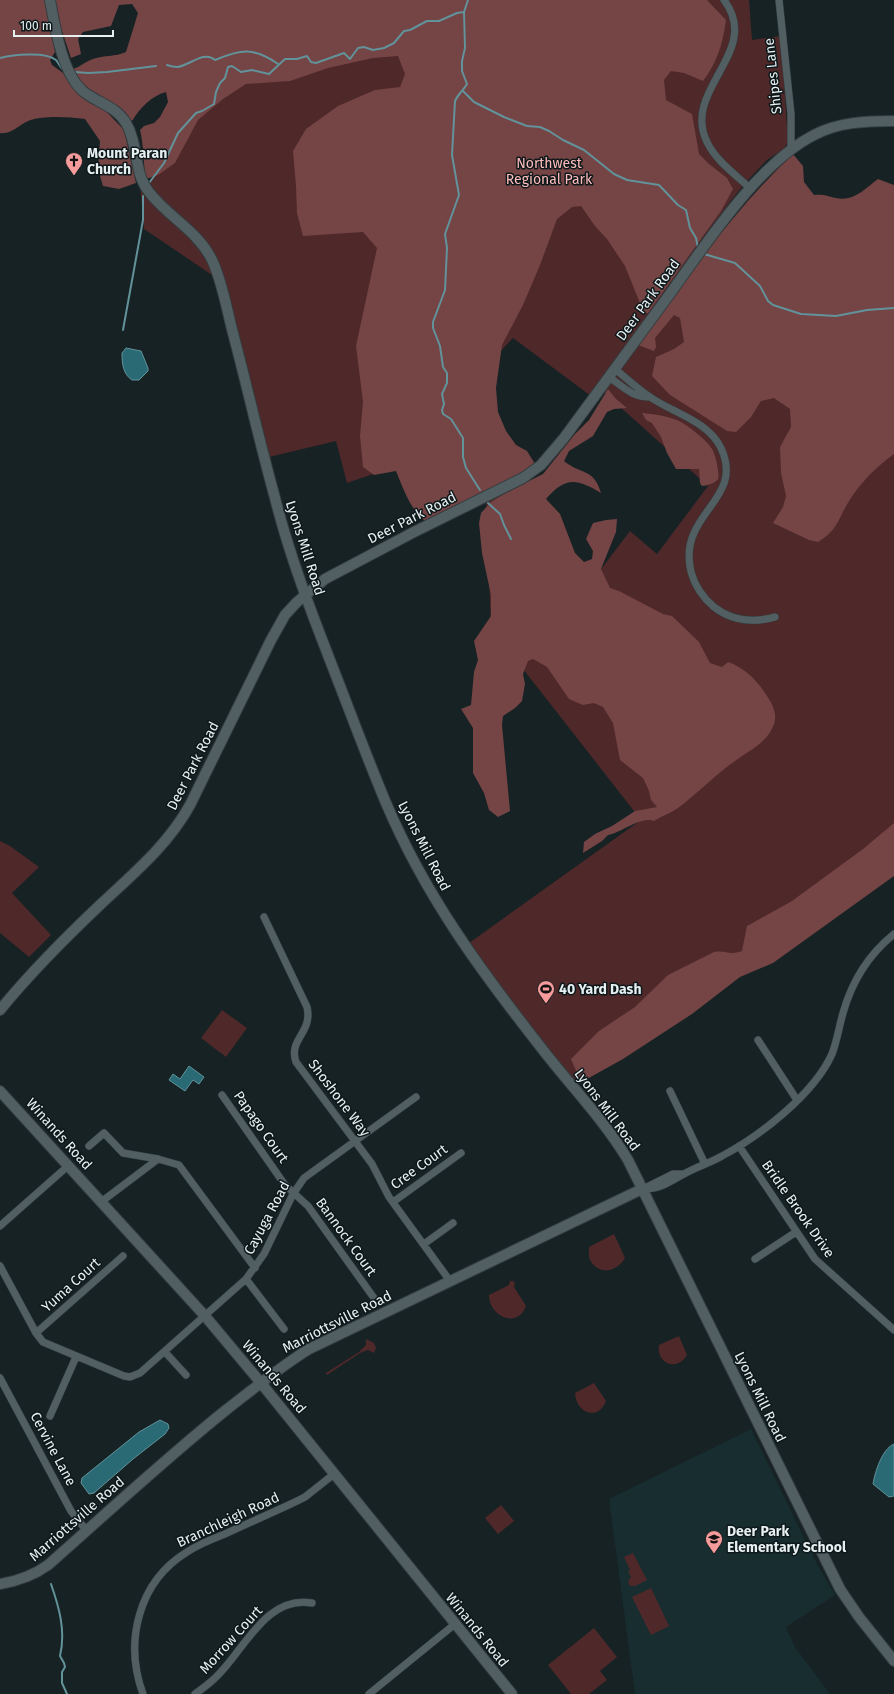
<svg xmlns="http://www.w3.org/2000/svg" width="894" height="1694" viewBox="0 0 894 1694" font-family="'Fira Sans',sans-serif">
	<rect width="100%" height="100%" fill="#162224"/>
	<!-- built -->
	<path fill="#182d30" d="M751 1429 817 1564 835 1595 786 1627 795 1647 830 1694H635L609 1499Z"/>
	<!-- green -->
	<path fill="#4f2829" d="M468 0H749L752 40 781 36 788 142C784 152 773 154 765 162 744 184 723 207 710 234L750 222 894 192V874L573 1082 551 1055 469 943 641 820 491 628 486 500 502 493 595 577 630 531 657 554 708 486 598 387 591 396 513 338 388 469 347 483 336 441 269 457 219 268 152 191 149 183 216 92Z
		M140 184 201 248 215 277 144 229Z
		M0 841 10 846 39 867 12 893 51 935 29 957 0 933Z
		M222 1010 247 1028 226 1057 201 1038Z
		M614 1234 625 1258C617 1272 599 1276 590 1260 588 1256 589 1251 589 1247Z
		M510 1281H513L515 1283 514 1287 526 1306C518 1329 489 1317 489 1295L509 1285Z
		M679 1336 687 1355C677 1372 656 1364 659 1345Z
		M366 1339 374 1343 376 1348 374 1353 368 1350 360 1353 327 1375 326 1373 359 1352 366 1345Z
		M594 1383 606 1401C599 1421 576 1414 575 1393Z
		M501 1505 514 1521 498 1534 485 1518Z
		M633 1553 647 1580 635 1586H630L628 1581 631 1577 628 1571 630 1570 624 1557Z
		M651 1588 669 1626 651 1635 632 1597Z
		M594 1628 617 1657 600 1671 607 1680 589 1694H571L548 1665Z"/>
	<!-- forest -->
	<path fill="#754445" d="M0 0H45L55 52 50 60 52 65 66 75 75 89 104 109 124 130 136 183 119 189 103 186 98 169 100 141 85 119C68 117 51 116 34 119 22 121 13 135 0 133Z
		M55 0H707L726 20C723 43 717 63 703 81L684 73 671 71 664 80 666 100 692 114 699 154 709 164 727 178 733 189 721 211 648 313H644L625 266 607 239 595 226 581 206 572 207 557 219 540 265 523 305 502 345 496 388 498 412 506 431 516 445 527 451 535 464 529 470 425 521C410 509 403 488 396 471L374 475 363 467 360 436 363 402 356 346 377 248 363 232 303 236 297 213 296 186 293 151 306 129 338 106 375 90 400 87 405 74 398 56 373 58 328 68 290 81 246 84 223 99 198 120 175 163 158 175 146 179C143 162 144 146 140 130L144 126 154 123 160 117 168 102 166 92C151 96 140 108 132 121L120 108 91 91 82 83 73 69C80 67 86 61 93 59 104 55 115 57 126 52L138 13 132 4 119 5 111 26 83 32 78 39 81 54 71 58 59 22Z
		M793 154 803 166 804 182 814 195C824 194 826 196 836 198 853 202 865 189 878 179L894 185V454C877 466 860 483 849 501 838 519 838 530 818 542L809 540 773 523 783 507 786 496 781 473 780 447 791 427 790 409 774 398 761 401 751 417 736 432 727 431 670 395 652 376 656 357 674 349 684 342 680 318 674 315 655 338 656 347 654 351 638 345C686 278 733 211 793 154Z
		M608 389 616 399 627 408 614 409 607 412 593 436 569 451 564 461C581 475 594 468 601 493 577 479 566 476 546 499L560 514 575 553 584 562 592 559 593 551 586 539 593 523 606 520 617 519 616 532 601 569 610 588 619 591 663 614 672 616 699 642 710 663 722 667 728 662C743 667 756 679 765 693 771 702 778 712 774 724 768 742 750 750 735 761 715 775 698 793 678 808 671 813 662 816 654 821 641 816 621 833 608 835L602 841 583 853 584 842 595 834 612 826 635 811 657 807 651 800 649 791 643 778 620 760 613 723 603 707 594 703 583 705 569 699 547 667 533 659 528 661 523 674 525 684 522 701 515 708 503 716 502 725 510 811 498 817 489 810 484 793 473 773V728L461 709 471 705 474 672 478 660 474 641 491 616V595L482 553 479 523 481 513 491 502 507 492 543 474 575 434 589 420Z
		M642 413C654 414 668 416 679 421 686 424 708 441 712 449 715 453 720 474 718 479 716 483 706 486 702 486L700 483 699 469H676L667 453 661 437 652 423 646 420Z
		M894 823V876L773 963 740 977 692 1014 623 1059 587 1079 579 1078 571 1059 599 1031 635 1007 668 975 714 952C727 950 728 956 742 951L747 926 792 901 863 849Z"/>
	<!-- water -->
	<path fill="#296a75" stroke="#62929a" d="M126 348 141 351 148 368V371L139 380H132C123 374 122 364 122 353Z
		M189 1066 204 1077 199 1084 193 1080 185 1091 169 1080 173 1074 180 1079Z
		M160 1420 168 1424 169 1428 165 1434 133 1459 94 1493 89 1494 81 1483 82 1478 139 1432Z
		M894 1444V1496L889 1497 873 1484C875 1472 882 1449 894 1444Z"/>
	<g fill="none" stroke-linecap="round" stroke-linejoin="round">
		<!-- stream -->
		<path stroke="#62929a" stroke-width="2" d="M468 0 464 12 465 48 462 61V71L467 84C463 91 458 94 455 101L452 155 459 195 445 234 447 248 445 290 433 322V328L440 346 443 367 447 373V383L442 394 444 404 442 410 443 414 451 419 463 438V457L466 468 480 490
			M0 58C12 55 45 51 56 60 58 62 60 67 63 70
			M167 65C170 66 174 67 177 67 189 66 204 50 215 60 241 49 254 47 278 64
			M75 72 88 73 107 72 156 66
			M463 91 474 102 504 117 527 126 540 127 549 131 563 140 584 150 614 174 627 180 659 185 678 205 686 210 690 228 696 238 698 248
			M149 183 164 163 178 133 196 113 202 111 214 104 216 92 220 83 225 78 228 67 232 66 241 72 252 70 269 74 285 59H297L307 56 311 62 316 63 344 53 350 59 358 48 364 47 373 50 384 48 394 43 404 31 410 30 427 21H439L457 13 464 12
			M704 254 735 263 760 286 768 301 773 305 801 314 836 316 867 310 894 308
			M123 330 143 220V196
			M488 503 500 514 504 525 511 539
			M51 1584C59 1607 66 1631 60 1656L64 1663 65 1667 62 1672V1683L67 1694"/>
		<!-- street casing -->
		<g stroke="#343d3f" stroke-width="8">
			<path id="street" d="M724 0C763 52 681 89 707 142 716 161 736 175 751 189
				M779 0 791 114V149
				M615 369C626 378 639 390 650 397 673 413 708 421 721 448 739 487 707 503 694 533 688 546 688 559 691 572 695 586 703 598 714 607 732 621 753 623 775 617
				M609 377C622 386 633 398 650 397
				M264 917 307 1007C313 1033 288 1039 296 1062L372 1164 389 1197 450 1281
				M758 1040 797 1100
				M670 1091 705 1164
				M222 1095 285 1185 308 1206 374 1298
				M89 1146 104 1133 123 1153 158 1159 179 1165 255 1268
				M739 1146 815 1259 894 1330
				M642 1189C661 1189 669 1182 684 1174 696 1167 710 1163 722 1156 760 1136 814 1094 832 1054 837 1041 839 1027 843 1013 852 981 868 955 894 934
				M643 1189 673 1174H683
				M101 1202 158 1159
				M393 1202 461 1153
				M0 1226 69 1165
				M424 1244 453 1223
				M755 1259 796 1232
				M0 1266 36 1333 43 1342 124 1376 130 1377 140 1373 246 1279 264 1254 293 1194 304 1178 416 1097
				M246 1279 284 1329
				M36 1333 123 1256
				M165 1352 186 1375
				M0 1378 71 1511 86 1530
				M50 1416 76 1357
				M143 1694C124 1642 138 1582 187 1552 199 1544 212 1539 225 1534 248 1523 272 1513 295 1502L305 1497 334 1474
				M195 1694C203 1688 212 1682 219 1674 245 1648 267 1595 312 1603
				M369 1694 455 1624"/>
		</g>
		<!-- secondary casing -->
		<g stroke="#343d3f" stroke-width="12">
			<path id="secondary" d="M50 0C55 27 62 74 84 92 98 103 117 107 126 123 139 145 133 172 149 192 168 217 198 231 212 260 223 283 227 312 234 337 248 390 260 444 275 498 291 562 316 624 340 686 355 725 370 765 386 803 426 897 481 971 543 1050 571 1086 604 1120 628 1160L840 1589 859 1617 894 1661
				M0 1010C31 972 65 938 101 904 134 873 168 845 190 805L271 640 285 615 297 602 325 579 414 532 523 478 541 465 564 438C600 389 636 340 672 291 708 241 759 163 814 135 838 122 867 121 894 121
				M0 1091 205 1316 261 1383 512 1694
				M0 1584C18 1581 33 1576 48 1565 107 1513 165 1459 226 1410 253 1389 280 1367 309 1349L642 1189"/>
		</g>
		<!-- street -->
		<use href="#street" stroke="#525f62" stroke-width="7"/>
		<!-- secondary -->
		<use href="#secondary" stroke="#525f62" stroke-width="10"/>
	</g>
	<!-- icons -->
	<defs>
		<g id="church-pin" transform="scale(0.9)"><path d="M0 17L-7.5 6A9.5 9.5 0 1 1 7.5 6Z" fill="#f59b9b" stroke="#0d181a"/><path d="M-1.2-6h2.4v3.5h3.3v2.4h-3.3V6h-2.4V-.1h-3.3v-2.4h3.3Z" fill="#111"/></g>
		<g id="stadium-pin" transform="scale(0.9)"><path d="M0 17L-7.5 6A9.5 9.5 0 1 1 7.5 6Z" fill="#f59b9b" stroke="#0d181a"/><path d="M0-5a6.5 5 0 1 0 0 10a6.5 5 0 1 0 0-10ZM-3.5-1.8h7v3.6h-7Z" fill="#111"/></g>
		<g id="school-pin" transform="scale(0.9)"><path d="M0 17L-7.5 6A9.5 9.5 0 1 1 7.5 6Z" fill="#f59b9b" stroke="#0d181a"/><path d="M0-5L7-2L0 1L-7-2ZM-4 1L0 2.5L4 1V4Q0 6-4 4Z" fill="#111"/></g>
	</defs>
	<g fill-rule="evenodd">
		<use href="#church-pin" x="74" y="161"/>
		<use href="#stadium-pin" x="546" y="989"/>
		<use href="#school-pin" x="714" y="1539"/>
	</g>
	<g text-anchor="middle" dominant-baseline="central" stroke-width="3" stroke-linejoin="round" paint-order="stroke">
		<!-- street labels -->
		<g font-size="14" fill="#e7eff1" stroke="#0d181a">
			<text transform="translate(773 76) rotate(-96)">Shipes Lane</text>
			<text transform="translate(648 300) rotate(-54)">Deer Park Road</text>
			<text transform="translate(412 518) rotate(-27)">Deer Park Road</text>
			<text transform="translate(305 548) rotate(72)">Lyons Mill Road</text>
			<text transform="translate(193 766) rotate(-63)">Deer Park Road</text>
			<text transform="translate(424 846) rotate(63)">Lyons Mill Road</text>
			<text transform="translate(339 1098) rotate(53)">Shoshone Way</text>
			<text transform="translate(607 1110) rotate(53)">Lyons Mill Road</text>
			<text transform="translate(261 1127) rotate(55)">Papago Court</text>
			<text transform="translate(59 1134) rotate(48)">Winands Road</text>
			<text transform="translate(419 1167) rotate(-36)">Cree Court</text>
			<text transform="translate(798 1209) rotate(55)">Bridle Brook Drive</text>
			<text transform="translate(267 1218) rotate(-62)">Cayuga Road</text>
			<text transform="translate(346 1237) rotate(54)">Bannock Court</text>
			<text transform="translate(71 1285) rotate(-42)">Yuma Court</text>
			<text transform="translate(337 1322) rotate(-27)">Marriottsville Road</text>
			<text transform="translate(274 1377) rotate(50)">Winands Road</text>
			<text transform="translate(760 1397) rotate(64)">Lyons Mill Road</text>
			<text transform="translate(53 1449) rotate(62)">Cervine Lane</text>
			<text transform="translate(77 1519) rotate(-41)">Marriottsville Road</text>
			<text transform="translate(228 1520) rotate(-25)">Branchleigh Road</text>
			<text transform="translate(477 1630) rotate(51)">Winands Road</text>
			<text transform="translate(231 1640) rotate(-48)">Morrow Court</text>
		</g>
		<!-- poi labels -->
		<g font-size="14" font-weight="bold" fill="#e7eff1" stroke="#0d181a" text-anchor="start">
			<text x="87" y="153">Mount Paran<tspan x="87" dy="16">Church</tspan></text>
			<text x="559" y="989">40 Yard Dash</text>
			<text x="727" y="1531">Deer Park<tspan x="727" dy="16">Elementary School</tspan></text>
		</g>
		<!-- park labels -->
		<g font-size="14" fill="#febbbb" stroke="#0d181a">
			<text x="549" y="163">Northwest<tspan x="549" dy="16">Regional Park</tspan></text>
		</g>
	</g>
	<!-- scale -->
	<path d="M14 30v6h99v-6" fill="none" stroke="#e7eff1" stroke-width="2"/>
	<text x="20" y="30" font-size="12" fill="#e7eff1" stroke="#0d181a" stroke-width="3" paint-order="stroke">100 m</text>
</svg>
